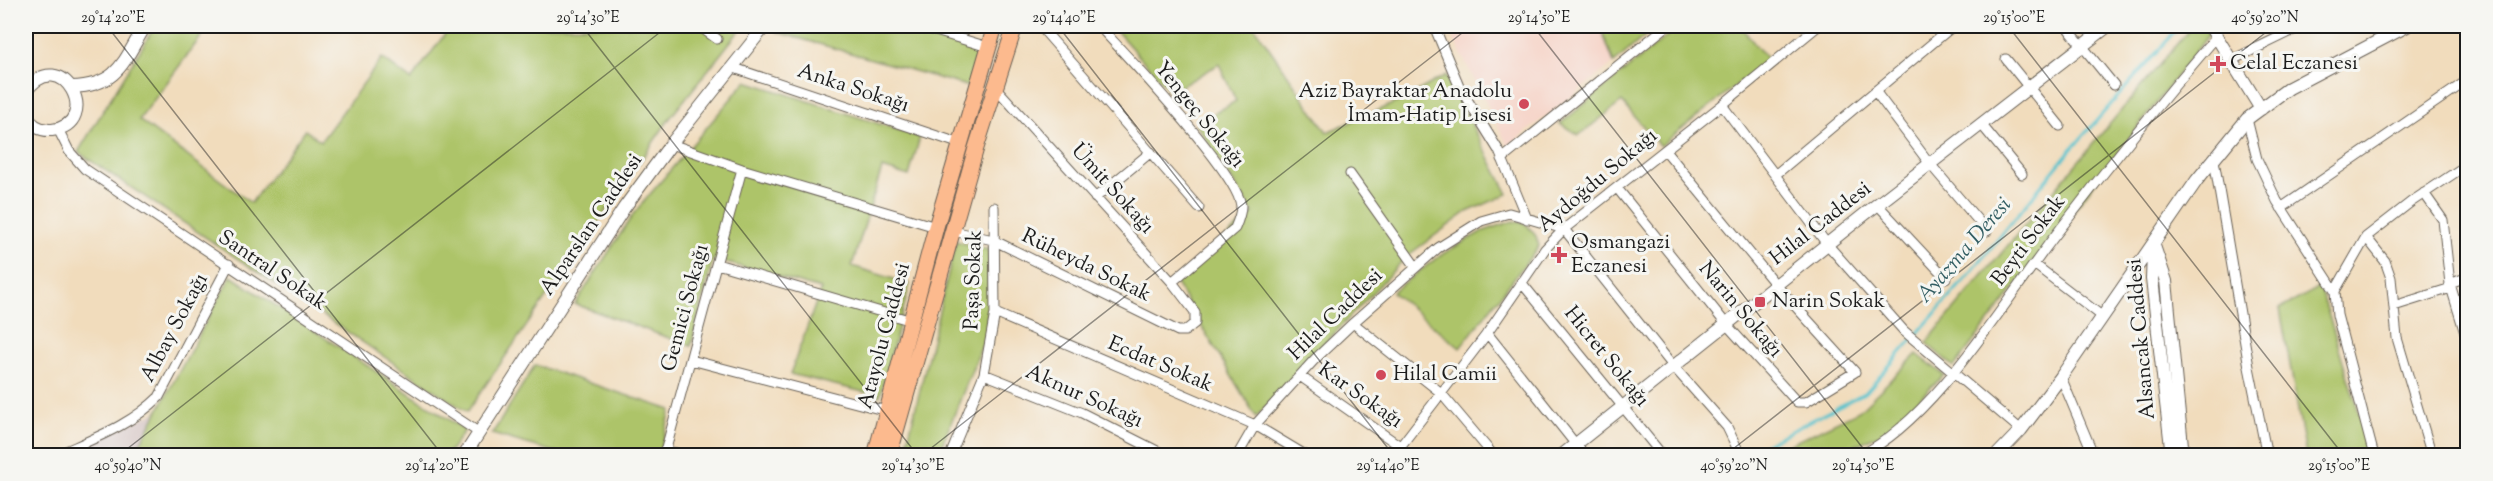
<svg xmlns="http://www.w3.org/2000/svg" width="2493" height="481" viewBox="0 0 2493 481" font-family="'Sorts Mill Goudy',serif">
	<rect width="100%" height="100%" fill="#f6f6f2"/>
	<filter id="ink" filterUnits="userSpaceOnUse"><feTurbulence type="fractalNoise" baseFrequency=".0167" numOctaves="2"/><feDisplacementMap in="SourceGraphic" scale="12" xChannelSelector="R" yChannelSelector="G"/><feConvolveMatrix kernelMatrix="1 2 1 2 8 2 1 2 1" color-interpolation-filters="sRGB"/></filter>
	<filter id="wash" filterUnits="userSpaceOnUse"><feTurbulence type="fractalNoise" baseFrequency=".008" numOctaves="4" result="noise"/><feDisplacementMap in="SourceGraphic" scale="24" xChannelSelector="R" yChannelSelector="G"/><feGaussianBlur stdDeviation="1.35" result="paint"/><feColorMatrix in="noise" values="0 0 0 0 0 0 0 0 0 0 0 0 0 0 0 0 0 1.4 0 .05"/><feComposite in="paint" operator="in"/></filter>
	<g filter="url(#wash)">
		<rect width="100%" height="100%" fill="#f1dcbc"/>
		<!-- built -->
		<path fill="#f6d1c5" d="M1447 26H1600L1614 63 1508 146Z"/>
		<!-- industrial -->
		<path fill="#d1bfbf" d="M157 412 134 455H61Z"/>
		<!-- green -->
		<path fill="#adc469" stroke="#647042" stroke-width="1.5" d="M155 26H209L139 120 251 203 305 130 321 141 382 58 411 80 451 26H743L670 118 467 412 78 152Z
			M782 26H898L982 51 970 87 777 32Z
			M1112 26H1254L1327 132 1402 100 1446 75 1508 194 1467 212 1407 256 1256 417 1175 282 1253 213 1196 124 1236 101 1219 64 1171 92Z
			M1600 26H1656L1614 63Z
			M1679 26H1740L1768 60 1660 146 1622 102 1579 135 1560 124Z
			M2192 26H2203L2209 34 1954 367 1926 343Z
			M746 81 920 137 909 176 882 168 852 266 910 284 880 396 790 374 821 289 713 259 691 346 575 304 634 213Z
			M1513 221 1526 224 1536 236 1539 246 1460 348 1392 292 1441 255 1481 232Z
			M956 241 989 250 987 333 938 455 904 456Z
			M231 276 465 430 447 455H134Z
			M2320 287 2372 455H2306L2280 309Z
			M1917 354 1944 375 1886 431 1835 455H1768L1859 411Z
			M535 365 671 410 659 455H565L492 434Z"/>
		<g fill="none" stroke-linecap="round" stroke-linejoin="round">
			<!-- stream -->
			<path stroke="#55c2cd" stroke-width="3" d="M1743 456 1866 392 1968 276 2068 153 2180 26"/>
		</g>
	</g>
	<g filter="url(#ink)">
		<g fill="none" stroke-linecap="round" stroke-linejoin="round">
			<!-- minor casing -->
			<g stroke="#675f54" stroke-width="11">
				<path id="minor" d="M699 26 717 39
					M919 26 988 47
					M1040 26 1199 208
					M1099 26C1126 55 1238 173 1241 206 1241 214 1238 221 1235 228L1172 282
					M1434 26 1460 88 1499 151 1527 219
					M2066 26 2114 85
					M2006 59 2060 126
					M2232 60 2302 26
					M734 68 961 144
					M1875 91 1930 164 1987 231
					M1722 105 1775 175 1953 26
					M2247 119 2257 159 2277 201 2335 291
					M1981 124 2022 174
					M58 129 69 151 85 169 478 432
					M671 144 742 169 936 227
					M1502 159 1667 26
					M2214 160 2249 367 2267 456
					M1350 174 1416 267
					M1775 175 1827 244 1904 331 2021 430
					M1617 188 1726 324 1797 402H1806L1855 372 1776 285 1665 150
					M2424 193 2443 220 2450 284 2468 343
					M1095 198 1151 152
					M1877 204 1946 278
					M2281 208 2468 80
					M953 231 993 240 1178 331H1185L1195 323V312L1172 282 996 88
					M2366 237 2385 261 2391 278 2397 338 2432 456
					M717 264 912 321
					M2034 264 2103 317
					M1521 282 1663 456
					M2394 306 2448 289 2450 284 2468 277
					M995 313 1255 425 1307 456
					M1353 323 1440 392 1494 456
					M1487 333 1585 456
					M691 360 887 411
					M984 374 1082 413 1167 456
					M1300 376 1400 446
					M2061 377 2094 456
					M665 450 688 456
					M55 456C92 439 130 426 159 397L229 264
					M664 456 742 169
					M950 456 984 374 995 313 994 207
					M1237 456 1255 425 1315 359 1353 323 1438 248 1481 221 1509 213 1564 229 1673 366 1727 427 1738 450
					M1393 456 1486 335 1545 249 1564 229 1722 105 1818 26
					M1859 456C1933 421 2004 302 2054 237 2106 169 2161 101 2217 36
					M2374 456 2337 315 2335 291 2366 237 2411 202 2468 164"/>
			</g>
			<!-- tertiary casing -->
			<g stroke="#675f54" stroke-width="14">
				<path id="tertiary" d="M2210 26 2261 109
					M72 87C119 85 123 62 145 26
					M26 91C62 42 104 124 52 130 40 131 31 125 26 115
					M2154 246 2166 281 2183 456
					M2153 253 2152 279 2172 456
					M464 456 624 208 671 144 765 26
					M1561 456 1865 214 2108 26
					M1996 456 2021 430 2061 377 2197 180 2247 119 2289 88 2407 26"/>
			</g>
			<!-- primary casing -->
			<g stroke="#675f54" stroke-width="17">
				<path id="primary" d="M875 456 936 227 995 26
					M889 456 976 148 1015 26"/>
			</g>
			<!-- minor -->
			<use href="#minor" stroke="#fff" stroke-width="9"/>
			<!-- tertiary -->
			<use href="#tertiary" stroke="#fff" stroke-width="12"/>
			<!-- primary -->
			<use href="#primary" stroke="#fcba8e" stroke-width="15"/>
		</g>
	</g>
	<!-- ticks -->
	<path fill="none" stroke="#1c1c1c" stroke-width="1.5" stroke-opacity="0.45" d="M107 26 443 456M582 26 918 456M1058 26 1394 456M1533 26 1869 456M2008 26 2344 456M118 456 668 26M921 456 1471 26M1724 456 2274 26"/>
	<!-- markers -->
	<g fill="#d1495b" stroke="#f6f6f2" stroke-width="2">
		<path d="M2215 55h6v6h6v6h-6v6h-6v-6h-6v-6h6z"/>
		<circle cx="1524" cy="104" r="6"/>
		<path d="M1556 246h6v6h6v6h-6v6h-6v-6h-6v-6h6z"/>
		<rect x="1754" y="296" width="12" height="12" rx="3"/>
		<circle cx="1381" cy="375" r="6"/>
	</g>
	<g text-anchor="middle" dominant-baseline="central" stroke-width="6" stroke-linejoin="round" paint-order="stroke">
		<!-- poi labels -->
		<g font-size="21" fill="#1c1c1c" stroke="#f6f6f2" text-anchor="start">
			<text x="2230" y="64">Celal Eczanesi</text>
			<text x="1512" y="92" text-anchor="end">Aziz Bayraktar Anadolu<tspan x="1512" dy="24">İmam-Hatip Lisesi</tspan></text>
			<text x="1571" y="243">Osmangazi<tspan x="1571" dy="24">Eczanesi</tspan></text>
			<text x="1772" y="302">Narin Sokak</text>
			<text x="1393" y="375">Hilal Camii</text>
		</g>
		<!-- street labels -->
		<g font-size="21" fill="#1c1c1c" stroke="#f6f6f2">
			<text transform="translate(853 89) rotate(18)">Anka Sokağı</text>
			<text transform="translate(1199 115) rotate(51)">Yengeç Sokağı</text>
			<text transform="translate(1598 181) rotate(-40)">Aydoğdu Sokağı</text>
			<text transform="translate(1112 189) rotate(48)">Ümit Sokağı</text>
			<text transform="translate(1821 224) rotate(-38)">Hilal Caddesi</text>
			<text transform="translate(592 225) rotate(-56)">Alparslan Caddesi</text>
			<text transform="translate(2029 241) rotate(-53)">Beyti Sokak</text>
			<text transform="translate(1086 266) rotate(26)">Rüheyda Sokak</text>
			<text transform="translate(272 271) rotate(34)">Santral Sokak</text>
			<text transform="translate(974 280) rotate(-88)">Paşa Sokak</text>
			<text transform="translate(686 308) rotate(-75)">Gemici Sokağı</text>
			<text transform="translate(1740 310) rotate(50)">Narin Sokağı</text>
			<text transform="translate(1336 315) rotate(-44)">Hilal Caddesi</text>
			<text transform="translate(175 328) rotate(-62)">Albay Sokağı</text>
			<text transform="translate(885 336) rotate(-75)">Atayolu Caddesi</text>
			<text transform="translate(2142 339) rotate(-95)">Alsancak Caddesi</text>
			<text transform="translate(1606 357) rotate(51)">Hicret Sokağı</text>
			<text transform="translate(1160 365) rotate(23)">Ecdat Sokak</text>
			<text transform="translate(1360 396) rotate(35)">Kar Sokağı</text>
			<text transform="translate(1084 397) rotate(24)">Aknur Sokağı</text>
		</g>
		<!-- water labels -->
		<g font-size="22" font-style="italic" fill="#335e63" stroke="#f6f6f2">
			<text transform="translate(1965 251) rotate(-49)">Ayazma Deresi</text>
		</g>
	</g>
	<!-- margin -->
	<rect width="2493" height="481" fill="none" stroke="#f6f6f2" stroke-width="66"/>
	<rect x="33" y="33" width="2427" height="415" fill="none" stroke="#1c1c1c" stroke-width="2"/>
	<g font-size="15" text-anchor="middle" fill="#1c1c1c">
		<text x="113" y="22">29°14'20"E</text>
		<text x="588" y="22">29°14'30"E</text>
		<text x="1064" y="22">29°14'40"E</text>
		<text x="1539" y="22">29°14'50"E</text>
		<text x="2014" y="22">29°15'00"E</text>
		<text x="2265" y="22">40°59'20"N</text>
		<text x="128" y="470">40°59'40"N</text>
		<text x="437" y="470">29°14'20"E</text>
		<text x="913" y="470">29°14'30"E</text>
		<text x="1388" y="470">29°14'40"E</text>
		<text x="1734" y="470">40°59'20"N</text>
		<text x="1863" y="470">29°14'50"E</text>
		<text x="2339" y="470">29°15'00"E</text>
	</g>
</svg>
